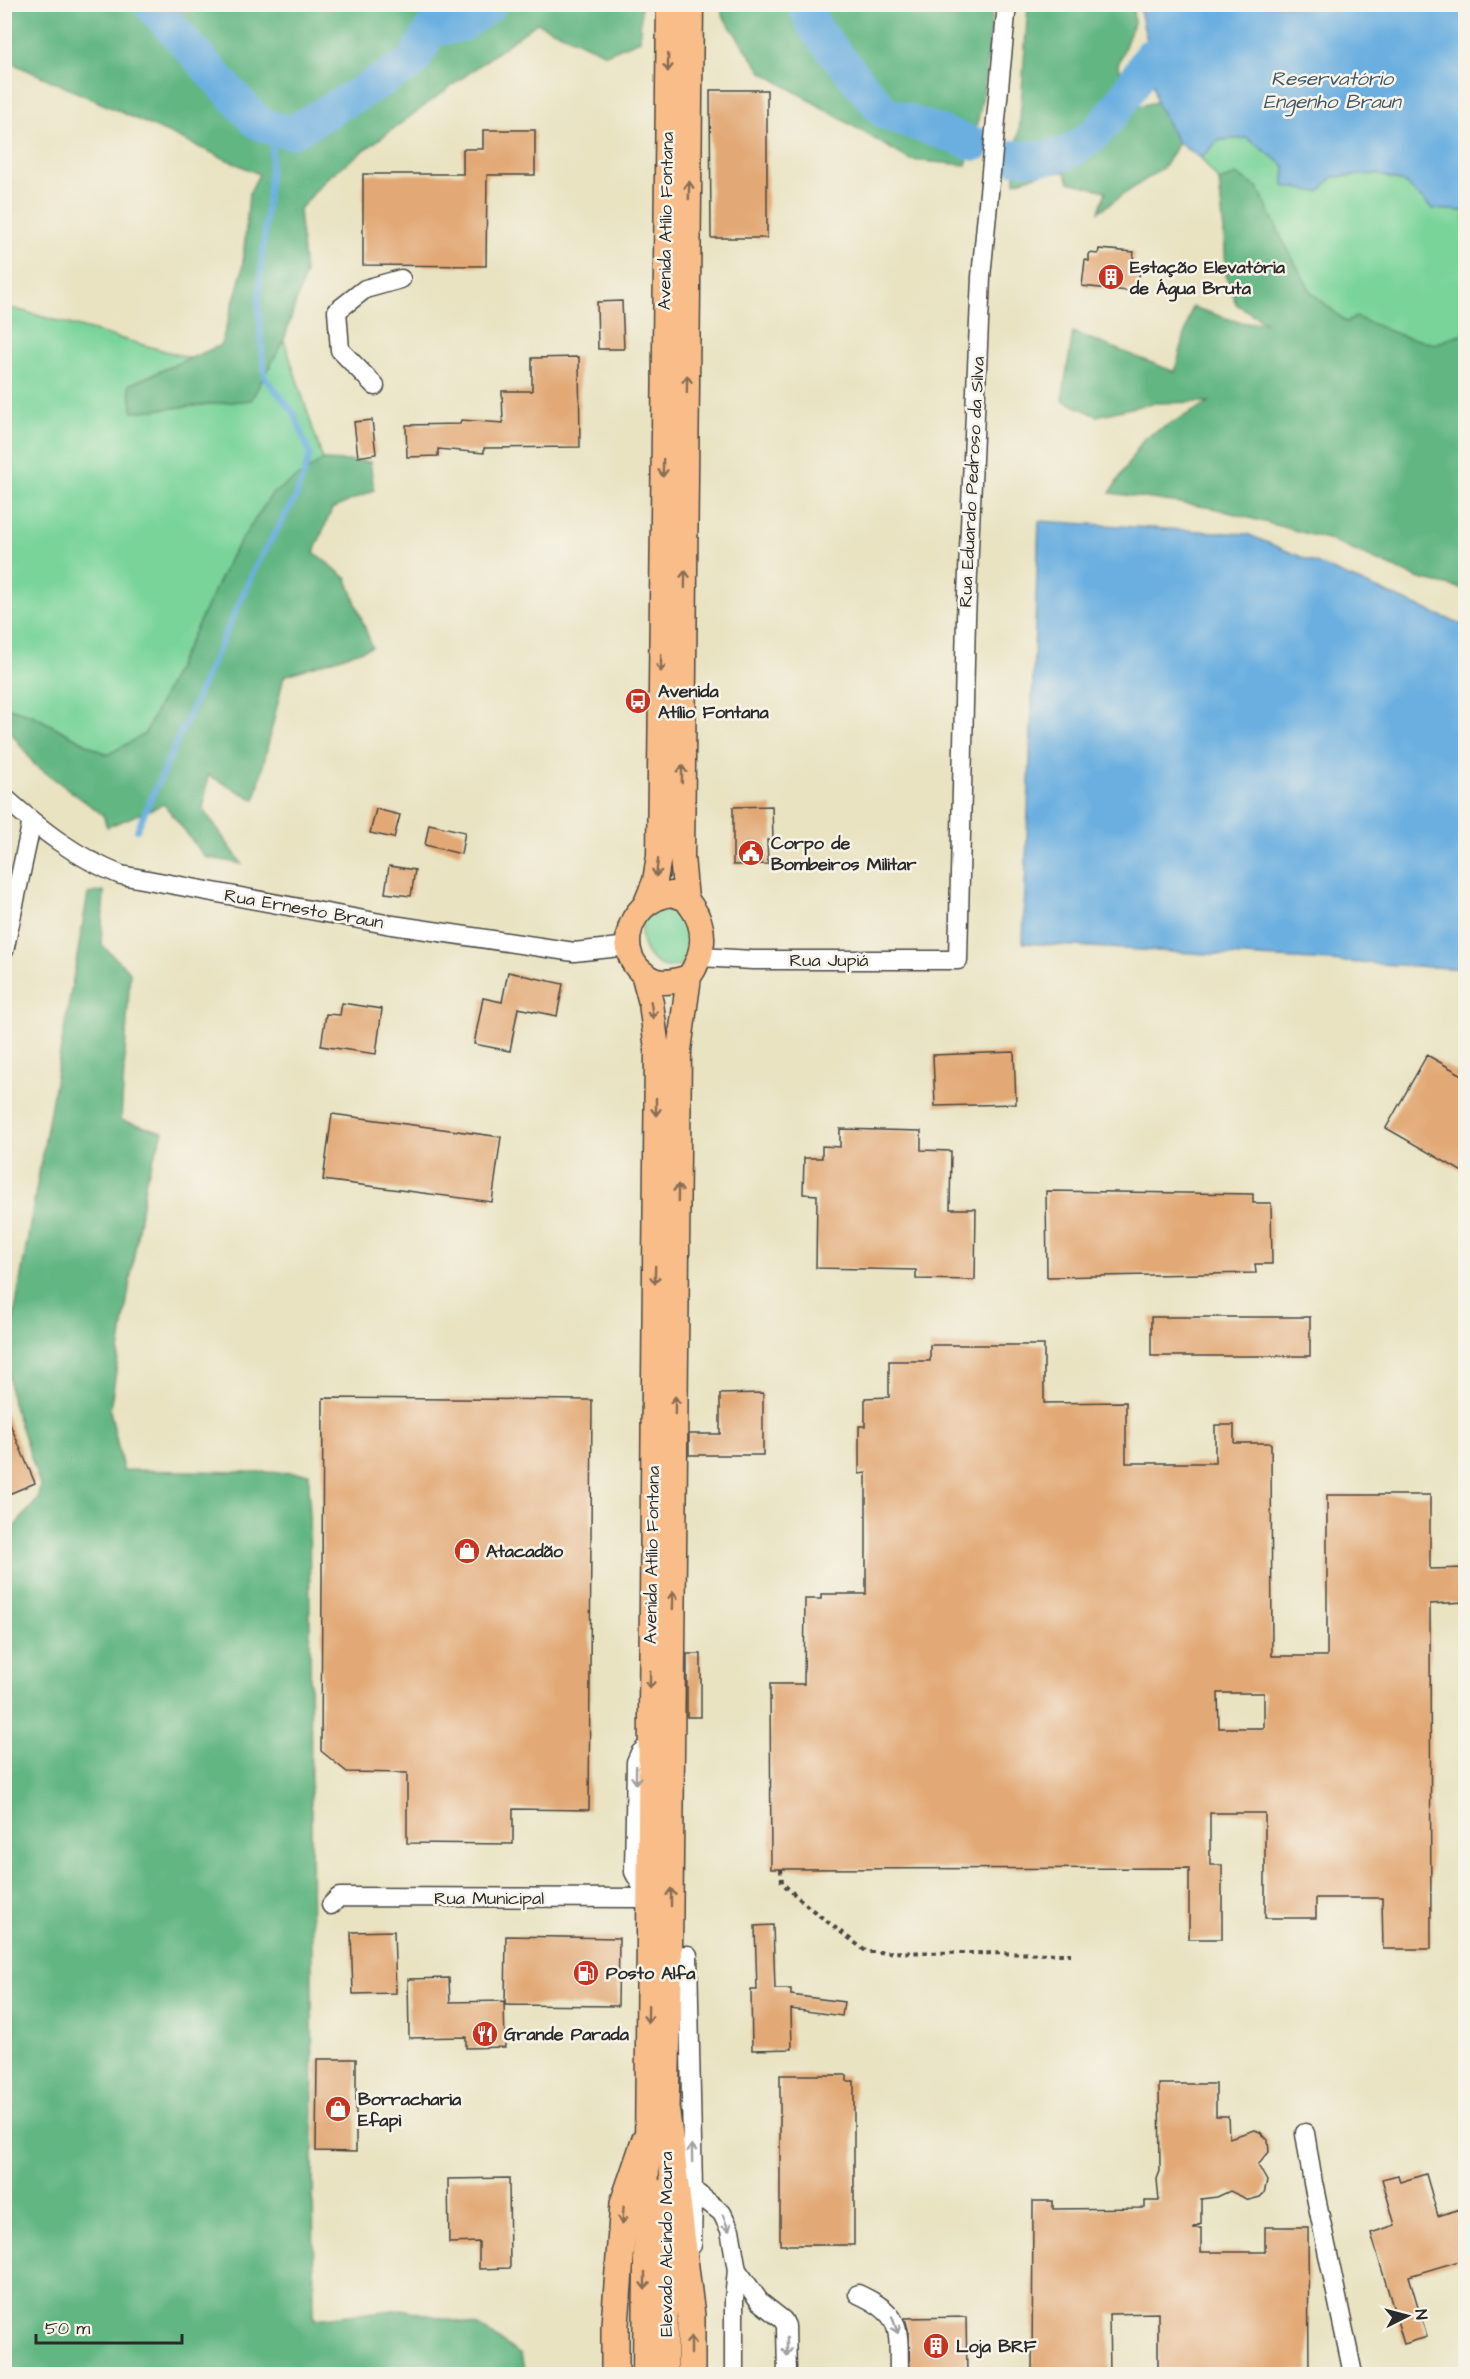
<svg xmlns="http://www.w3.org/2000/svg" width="1470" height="2379" viewBox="0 0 1470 2379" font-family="'Architects Daughter',sans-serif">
	<rect width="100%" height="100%" fill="#f7f3e8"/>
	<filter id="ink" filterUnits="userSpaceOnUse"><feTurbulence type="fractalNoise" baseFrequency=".0167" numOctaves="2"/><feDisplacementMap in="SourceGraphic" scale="12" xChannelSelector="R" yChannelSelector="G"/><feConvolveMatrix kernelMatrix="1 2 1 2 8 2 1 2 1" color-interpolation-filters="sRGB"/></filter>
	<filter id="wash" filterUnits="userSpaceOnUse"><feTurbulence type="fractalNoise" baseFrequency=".008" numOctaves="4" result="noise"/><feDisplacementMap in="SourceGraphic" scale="24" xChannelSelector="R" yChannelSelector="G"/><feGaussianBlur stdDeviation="1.35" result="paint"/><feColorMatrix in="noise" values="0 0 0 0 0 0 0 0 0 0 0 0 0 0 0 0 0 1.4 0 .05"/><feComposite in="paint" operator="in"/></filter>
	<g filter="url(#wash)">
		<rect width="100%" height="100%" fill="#e9e3c2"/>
		<!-- green -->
		<path fill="#79d49a" stroke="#528062" stroke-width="1.5" d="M1247 138 1285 166 1284 185C1318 179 1373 164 1405 183 1415 189 1424 201 1433 209L1465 211V333L1435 344 1346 322 1311 292 1282 239 1258 188 1237 175 1219 181 1201 158 1219 140Z
			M4 306 190 358 129 385 133 412 251 400 284 340 323 460 272 494 232 554 145 734 108 755 32 715 5 707Z
			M667 904C695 912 694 942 683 964 651 979 632 936 646 918 651 913 661 908 667 904Z"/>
		<!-- forest -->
		<path fill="#62b682" stroke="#467056" stroke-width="1.5" d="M5 4H641V5L640 40 606 54 537 23 328 177 299 210 305 274 284 340 251 400 133 412 129 385 221 345 242 272 249 194 259 174 5 60Z
			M722 5H993C989 59 983 112 966 165L910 160 762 72 722 15Z
			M1028 5H1133L1134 23 1118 65 1131 89 1133 107 1156 102 1178 143 1164 167 1099 211 1106 191 1069 182 1065 172 1041 174 1015 182 1014 157 1019 134Z
			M1237 175 1258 188 1282 239 1311 292 1346 322 1356 317 1402 336 1435 344 1465 333V589L1420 579 1327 539 1213 508 1110 493 1144 438 1210 402 1152 403 1097 416 1062 400 1073 332 1175 372 1192 307 1242 323 1265 322 1236 304 1226 275 1224 232 1219 181Z
			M323 460 370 462 374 490 332 509 314 552 347 579 372 647 284 676 255 800 208 775 203 809 242 864 205 857 164 804 107 827 103 815 34 764 5 724V707L32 715 107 755 145 734 232 554 272 494Z
			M104 891 101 944 130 972 121 1120 163 1132 146 1179 110 1410 123 1470 309 1473 314 2319 402 2309 478 2326 521 2355 525 2374H5L4 1539 38 1499 40 1484 11 1398 7 1356 88 894Z"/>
		<!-- water -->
		<path fill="#6bafe0" stroke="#4b6d86" stroke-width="1.5" d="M1139 5H1465V211L1433 209 1405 183 1377 174 1333 177 1319 192 1284 186 1285 166 1247 138 1219 140 1201 158 1178 143 1156 102 1150 56Z
			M1039 521 1247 534 1465 626V969L1023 943Z"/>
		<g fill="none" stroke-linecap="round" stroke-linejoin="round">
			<!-- stream -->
			<path stroke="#6bafe0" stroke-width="6" d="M137 830 256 566 296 497 310 455 294 413 265 378 258 305 274 129"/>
			<!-- river -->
			<path stroke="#6bafe0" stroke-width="34" d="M150 4 257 122 274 129 292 132 412 63 431 30 462 25 491 4
				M804 4 816 30 885 113 975 144
				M1014 157C1026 157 1040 159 1052 157 1096 150 1129 92 1150 56L1198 48"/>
		</g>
		<g id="blocks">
			<!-- building -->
			<path fill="#e2a875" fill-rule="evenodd" d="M710 90H767V238H711Z
				M483 130H535V175H487L486 266 363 265V174H463V149H483Z
				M1099 249 1134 252 1132 267 1140 268 1137 292 1082 286 1085 260 1089 261V253L1098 254Z
				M622 301 624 349H598L597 302Z
				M579 357 580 447 484 448V453L438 449V456L407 457 406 425 460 424 461 420 503 423 502 391H532V358Z
				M372 420 376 454 358 457 354 422Z
				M772 806 773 840H767L768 864 733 865V807Z
				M376 809 400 815 394 838 370 833Z
				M429 824 465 832 461 854 425 845Z
				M389 866 415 870 411 896 385 893Z
				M508 972 563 984 557 1016 518 1008 510 1051 474 1044 483 998 502 1002Z
				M342 1003 382 1009 376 1054 321 1046 326 1014 340 1015Z
				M1014 1052 1016 1104 935 1106 933 1055Z
				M1427 1055 1466 1077V1174L1386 1128Z
				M332 1114 501 1137 492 1202 323 1180Z
				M840 1129 921 1131V1150L951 1151 950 1209H976L975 1280 916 1279V1270L816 1268 817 1195 803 1194 804 1158H822V1146L840 1147Z
				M1046 1191 1253 1194V1203H1271L1272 1264H1255L1256 1273 1047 1277Z
				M1151 1317H1310V1356H1151Z
				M930 1345H1044V1403L1126 1402V1463H1215V1425H1234V1443H1271L1272 1656H1327V1495H1430V1569L1466 1568V1602L1430 1604 1431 1949H1383L1382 1898H1316V1918H1265V1813H1210V1865H1222V1939H1189V1868L771 1869 770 1684H804L805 1599H821V1594H866V1473L859 1474V1426H865V1398L889 1397V1361H930ZM1218 1693H1264V1728H1219Z
				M763 1393V1455H689V1434H720V1394Z
				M323 1398 592 1400 589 1810 513 1809V1844L407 1843V1773L347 1772 321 1751Z
				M4 1410 35 1483 4 1496Z
				M687 1654H701V1717H687Z
				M773 1925 775 1989H791V1995L844 2002 842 2016 791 2009 792 2049 752 2050 751 1990H757L755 1926Z
				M394 1931 396 1993 353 1994 351 1932Z
				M506 1936 619 1938 618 2006 505 2005Z
				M449 1978 450 2002 504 2001 505 2047 466 2048V2037L409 2038 408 1979Z
				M317 2059H356V2152L316 2151Z
				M780 2075H847V2081H854V2245H780Z
				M1159 2084H1216V2116H1228L1229 2138 1255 2130 1260 2132 1268 2140 1269 2152 1258 2165 1267 2181 1264 2193 1260 2197 1249 2200 1230 2191 1217 2197 1201 2199V2224L1193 2228H1201V2252H1265V2227H1308L1309 2371H1287V2374H1158V2313L1109 2314 1110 2374H1032L1033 2201H1053V2209L1145 2208V2201H1159L1157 2179 1160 2171Z
				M1426 2174 1438 2216 1466 2207V2259L1409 2276 1427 2337 1404 2344 1371 2233 1395 2225 1382 2179 1398 2175 1400 2182Z
				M509 2178 510 2268 479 2269V2242L449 2243 448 2179Z
				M966 2317 967 2374H910L909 2333 905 2318Z"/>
		</g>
	</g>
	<g filter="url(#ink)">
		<use href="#blocks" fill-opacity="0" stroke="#484742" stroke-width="1.5"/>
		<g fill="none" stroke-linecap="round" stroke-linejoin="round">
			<!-- minor casing -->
			<g stroke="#484742" stroke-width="21">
				<path id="minor" d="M375 386 340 350 337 311 365 289 401 279
					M4 797C40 829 75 857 121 875L386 924 574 952 629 946
					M4 951 32 821
					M700 957 753 960H958L966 618 981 277 1007 4
					M650 1744 640 1753 636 1762 634 1872 640 1883 650 1892
					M331 1905 339 1897 650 1898
					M670 1956 688 1955 693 2190 692 2245
					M1305 2133 1313 2183 1353 2374
					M693 2190 722 2213 730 2230 737 2270 734 2299V2374
					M737 2270 760 2302 783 2320 786 2326 787 2374
					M858 2294C904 2315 898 2329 899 2374"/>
			</g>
			<!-- major casing -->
			<g stroke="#484742" stroke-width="27">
				<path id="major" d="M672 894C676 896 682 897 686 899 688 901 689 904 691 906 708 929 704 955 689 977 679 980 667 984 657 981 611 965 623 900 672 894Z
					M686 899 682 857 691 4
					M646 903 655 881 659 856 669 4
					M643 973 651 1003 657 1049 645 2374
					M666 2132 670 1956 679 1050 689 977
					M665 2374 666 2190"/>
			</g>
			<!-- highway casing -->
			<g stroke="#484742" stroke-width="30">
				<path id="highway" d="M666 2113 691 2316V2374
					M615 2374V2325L624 2203 646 2139"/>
			</g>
			<!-- path -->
			<path stroke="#484742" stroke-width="4" stroke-dasharray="4.5 4.5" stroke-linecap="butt" d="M781 1869 782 1883 811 1909 867 1952 1071 1954"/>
			<!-- minor -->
			<use href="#minor" stroke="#fff" stroke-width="18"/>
			<!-- major -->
			<use href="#major" stroke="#f8bd89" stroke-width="24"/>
			<!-- highway -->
			<use href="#highway" stroke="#f8bd89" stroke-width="27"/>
		</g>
		<!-- one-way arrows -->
		<defs><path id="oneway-shaft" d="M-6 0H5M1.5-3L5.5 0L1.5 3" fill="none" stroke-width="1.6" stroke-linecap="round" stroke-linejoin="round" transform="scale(1.5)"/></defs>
		<g stroke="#876d55">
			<use href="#oneway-shaft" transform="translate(668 63) rotate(91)"/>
			<use href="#oneway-shaft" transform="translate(689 190) rotate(-89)"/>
			<use href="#oneway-shaft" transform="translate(687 384) rotate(-89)"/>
			<use href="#oneway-shaft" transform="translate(663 468) rotate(91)"/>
			<use href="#oneway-shaft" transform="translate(685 579) rotate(-89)"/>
			<use href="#oneway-shaft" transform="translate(661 663) rotate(91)"/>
			<use href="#oneway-shaft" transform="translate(682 774) rotate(-89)"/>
			<use href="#oneway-shaft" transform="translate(657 868) rotate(97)"/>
			<use href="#oneway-shaft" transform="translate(652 1010) rotate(81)"/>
			<use href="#oneway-shaft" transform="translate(656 1107) rotate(90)"/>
			<use href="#oneway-shaft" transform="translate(678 1193) rotate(-89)"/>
			<use href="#oneway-shaft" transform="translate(655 1275) rotate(91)"/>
			<use href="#oneway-shaft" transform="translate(675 1405) rotate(-89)"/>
			<use href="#oneway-shaft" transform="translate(673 1600) rotate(-89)"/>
			<use href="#oneway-shaft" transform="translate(650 1680) rotate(91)"/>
			<use href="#oneway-shaft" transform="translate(671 1897) rotate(-90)"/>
			<use href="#oneway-shaft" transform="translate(648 2014) rotate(91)"/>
			<use href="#oneway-shaft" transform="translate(623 2215) rotate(94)"/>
			<use href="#oneway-shaft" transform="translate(645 2281) rotate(90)"/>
			<use href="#oneway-shaft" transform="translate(691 2345) rotate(-90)"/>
		</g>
		<g stroke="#a0a0a0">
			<use href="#oneway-shaft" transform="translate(636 1775) rotate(91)"/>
			<use href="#oneway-shaft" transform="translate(692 2153) rotate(-91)"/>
			<use href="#oneway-shaft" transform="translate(726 2223) rotate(68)"/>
			<use href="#oneway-shaft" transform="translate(895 2325) rotate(71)"/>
			<use href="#oneway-shaft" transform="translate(787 2347) rotate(89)"/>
		</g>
	</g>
	<!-- icons -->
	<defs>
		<g id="building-disc" transform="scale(1.35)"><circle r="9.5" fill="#c8321e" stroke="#f7f3e8"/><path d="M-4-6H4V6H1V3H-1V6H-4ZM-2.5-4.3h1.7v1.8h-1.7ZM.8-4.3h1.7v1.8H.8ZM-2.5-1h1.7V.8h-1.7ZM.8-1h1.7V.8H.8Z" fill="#fff"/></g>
		<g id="bus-disc" transform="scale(1.35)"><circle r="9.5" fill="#c8321e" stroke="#f7f3e8"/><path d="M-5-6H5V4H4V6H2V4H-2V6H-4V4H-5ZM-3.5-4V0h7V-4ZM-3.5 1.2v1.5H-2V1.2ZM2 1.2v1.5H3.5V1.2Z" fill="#fff"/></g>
		<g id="civic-disc" transform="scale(1.35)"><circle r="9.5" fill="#c8321e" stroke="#f7f3e8"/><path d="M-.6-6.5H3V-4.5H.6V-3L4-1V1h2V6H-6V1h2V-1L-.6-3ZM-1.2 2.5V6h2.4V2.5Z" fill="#fff"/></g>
		<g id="shop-disc" transform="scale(1.35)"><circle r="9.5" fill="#c8321e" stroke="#f7f3e8"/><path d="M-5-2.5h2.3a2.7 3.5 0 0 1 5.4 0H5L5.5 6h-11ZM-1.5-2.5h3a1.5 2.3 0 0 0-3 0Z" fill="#fff"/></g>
		<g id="fuel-disc" transform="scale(1.35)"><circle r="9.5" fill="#c8321e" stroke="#f7f3e8"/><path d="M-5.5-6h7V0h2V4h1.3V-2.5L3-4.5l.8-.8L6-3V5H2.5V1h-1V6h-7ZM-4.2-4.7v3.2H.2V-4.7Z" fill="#fff"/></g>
		<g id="restaurant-disc" transform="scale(1.35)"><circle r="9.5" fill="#c8321e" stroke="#f7f3e8"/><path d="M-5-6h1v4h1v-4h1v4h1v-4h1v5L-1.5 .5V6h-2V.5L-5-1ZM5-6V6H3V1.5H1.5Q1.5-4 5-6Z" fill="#fff"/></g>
	</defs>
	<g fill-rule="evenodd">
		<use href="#building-disc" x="1111" y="277"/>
		<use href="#bus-disc" x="638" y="701"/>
		<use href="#civic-disc" x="751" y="853"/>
		<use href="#shop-disc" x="467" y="1551"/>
		<use href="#fuel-disc" x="586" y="1973"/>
		<use href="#restaurant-disc" x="485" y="2034"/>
		<use href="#shop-disc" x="338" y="2109"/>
		<use href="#building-disc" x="936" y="2346"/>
	</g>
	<g text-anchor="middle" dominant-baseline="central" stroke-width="5" stroke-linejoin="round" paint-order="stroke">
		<!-- street labels -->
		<g font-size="18" fill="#2b2b2b" stroke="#f7f3e8">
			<text transform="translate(666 221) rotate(-89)">Avenida Atílio Fontana</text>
			<text transform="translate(972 482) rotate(-87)">Rua Eduardo Pedroso da Silva</text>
			<text transform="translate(304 909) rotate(10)">Rua Ernesto Braun</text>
			<text x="829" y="960">Rua Jupiá</text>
			<text transform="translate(652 1555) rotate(-89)">Avenida Atílio Fontana</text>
			<text x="489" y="1898">Rua Municipal</text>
			<text transform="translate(666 2244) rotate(-90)">Elevado Alcindo Moura</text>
		</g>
		<!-- poi labels -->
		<g font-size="18" font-weight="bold" fill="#2b2b2b" stroke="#f7f3e8" text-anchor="start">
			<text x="1130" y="267">Estação Elevatória<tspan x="1130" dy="21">de Água Bruta</tspan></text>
			<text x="658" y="691">Avenida<tspan x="658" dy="21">Atílio Fontana</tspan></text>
			<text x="771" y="843">Corpo de<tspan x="771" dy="21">Bombeiros Militar</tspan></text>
			<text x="486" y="1551">Atacadão</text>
			<text x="606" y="1973">Posto Alfa</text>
			<text x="504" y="2034">Grande Parada</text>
			<text x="358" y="2099">Borracharia<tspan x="358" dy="21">Efapi</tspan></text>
			<text x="956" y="2346">Loja BRF</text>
		</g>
		<!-- water labels -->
		<g font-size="20" font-style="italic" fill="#41596a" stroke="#f7f3e8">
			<text x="1332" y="79">Reservatório<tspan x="1332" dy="23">Engenho Braun</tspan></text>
		</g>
	</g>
	<!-- margin -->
	<rect width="1470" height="2379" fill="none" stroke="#f7f3e8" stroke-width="24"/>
	<!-- north arrow -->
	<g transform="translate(1407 2316) rotate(84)" stroke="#f7f3e8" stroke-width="4.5" paint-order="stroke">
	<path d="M0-4.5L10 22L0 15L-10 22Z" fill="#2b2b2b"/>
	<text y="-9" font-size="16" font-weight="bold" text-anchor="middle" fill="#2b2b2b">N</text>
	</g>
	<!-- scale -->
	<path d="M36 2334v9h146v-9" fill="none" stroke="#2b2b2b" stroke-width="3"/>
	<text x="45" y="2334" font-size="18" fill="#2b2b2b" stroke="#f7f3e8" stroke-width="4.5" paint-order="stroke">50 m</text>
</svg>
